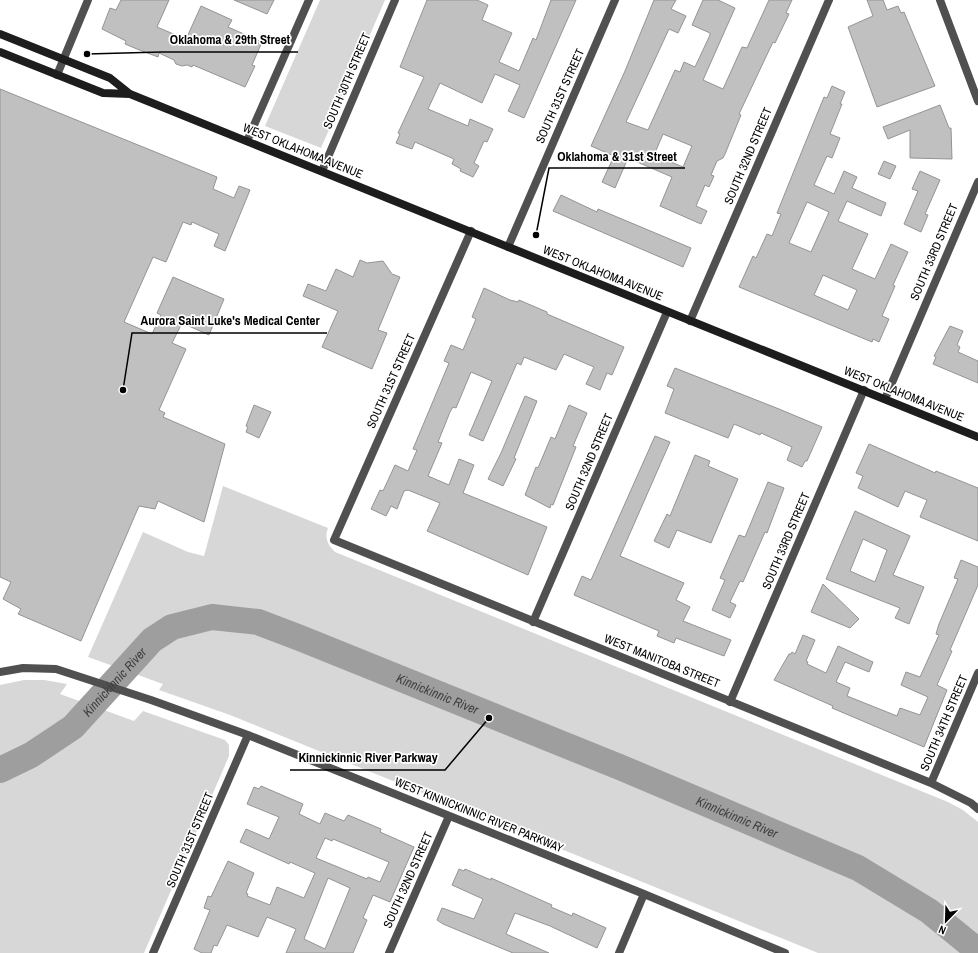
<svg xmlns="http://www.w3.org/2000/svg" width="978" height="953" viewBox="0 0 978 953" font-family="'Archivo Narrow',sans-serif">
	<rect width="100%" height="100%" fill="#fff"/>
	<!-- green -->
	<path fill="#d7d7d7" d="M320 0H385L321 148 265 126Z
		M223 486 328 528C324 538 328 545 335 552L948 802 963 810 978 822V953H818L230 715 159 690 163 684 88 657 143 532 188 552 204 556Z
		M24 680H44L67 684 60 694 134 721 143 711 225 740 229 745V756L144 953H0V685Z"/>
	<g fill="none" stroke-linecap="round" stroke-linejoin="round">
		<!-- river -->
		<path stroke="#9e9e9e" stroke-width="26" id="s1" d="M0 770 31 755 73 727 152 640 172 627 212 617 258 622 300 638 622 768 858 868 929 911 978 951"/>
	</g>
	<!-- building -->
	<path fill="#c0c0c0" stroke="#949494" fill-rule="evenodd" d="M121 0H169L157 27 183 38 184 35 187 37 201 6 232 20 228 27 262 42 252 65 255 66 245 87 193 65 192 67 187 65 182 66 176 64 174 60 159 53 158 57 137 49 125 44 126 41 102 29 110 8 116 10Z
		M234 0H274L267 14Z
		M427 0H477L488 5 482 20 512 33 499 62 519 71 533 38 536 40 551 0H576L524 118 508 111 520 85 495 74 482 103 440 83 428 109 468 126 470 119 493 129 487 142 484 141 474 163 479 166 473 177 460 171 461 169 452 164 454 159 415 142 412 149 396 143 400 134 398 133 424 77 400 67Z
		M654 0H676L671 9 686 16 678 33 669 29 626 122 648 130 675 70 680 72 684 62 695 67 710 35V33L692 25 703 0H718L735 8 703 80 723 89 742 47 747 48 769 0H792L786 13 789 14 775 43 773 42 739 114 741 115 725 154 723 158 717 161 711 175 714 176 709 187 705 185 696 206 707 211 701 224 660 206 672 177 628 158 615 188 602 182 614 156 591 146 625 71ZM663 134 692 146 683 167 654 155Z
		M867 0H883L887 10 898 6 901 13 904 12 935 86 877 107 848 27 873 16Z
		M832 86 845 92 840 104H842L830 134 840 138 832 158 827 156 814 185 834 194 844 171 857 177 852 188 886 203 881 216 847 201 838 221 868 234 852 269 875 279 891 244 908 252 893 285 895 286 882 316 889 319 879 342 873 339 872 342 739 287 753 256 756 258 767 234 772 236 781 214 777 213 804 146 824 97 827 98ZM807 202 829 212 811 252 789 243ZM823 275 857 290 848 310 814 295Z
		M0 89 217 177 213 189 234 198 239 186 250 190 225 251 214 246 219 234 192 222 191 225 183 222 166 262 153 257 124 322 152 334 161 315 157 313 173 277 224 299 209 335 182 323 172 343 186 349 159 410 165 413 163 417 225 444 204 522 158 501 155 509 139 506 81 641 18 614 21 609 3 599 11 582 0 577Z
		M940 105 949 128H951L952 159 910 158V130L888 139 883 127Z
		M884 161 896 166 890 179 878 174Z
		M920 171 940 180 925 214 928 215 921 232 904 224 918 191 912 189Z
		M561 195 597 212 598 209 691 248 683 267 553 211Z
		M360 260 367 263 383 261 392 274 400 277 378 330 387 333 372 369 322 347 338 311 303 296 308 284 326 291 336 269 353 277Z
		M484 288 510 300 518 302 519 300 547 312V314L624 347 612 375 607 373 600 390 586 384 594 367 564 354 556 370 524 357 521 365 517 363 483 441 469 435 492 381 471 372 456 408 453 407 450 412 438 442 442 443 428 476 449 485 459 459 474 465 463 493 547 527 528 575 427 531 440 503 408 490 404 491 397 509 391 506 386 516 371 509 380 490 383 491 395 465 408 471 417 450 413 449 449 363 444 361 451 345 463 350 476 319 472 317Z
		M950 326 963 331 957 345 960 347 958 352 978 361V383L933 364 936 357 934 356Z
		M675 368 779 409 822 427 807 461H805L802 467 787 460 792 447 761 433 760 435 734 424 728 438 665 413 674 389 667 386Z
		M525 396 537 401 514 458 516 459 503 486 488 479 501 453Z
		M254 405 271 412 259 438 246 432 248 427 246 426Z
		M569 405 587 413 573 446 576 447 553 505 551 504 550 508 525 495 536 467 538 468 551 437 555 439Z
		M655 436 670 442 620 556 684 583 676 600 690 607 683 621 731 640 724 656 676 638 674 643 657 636 659 631 574 595 582 576 591 580Z
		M869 444 931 471 935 473 936 471 978 488V541L920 517 927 500 905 491 898 507 858 488 863 476 856 473Z
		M695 455 710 461 708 466 738 479 711 543 677 530 669 548 654 541 667 514 670 516Z
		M768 482 784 488 767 533 765 532 743 582 740 581 730 602 736 605 730 618 712 610 725 580 720 578 739 535 745 537Z
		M855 511 910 536 893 575 924 587 909 624 895 618 900 608 826 579ZM863 539 887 550 875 582 850 571Z
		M961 560 978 567V585L950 650 952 651 937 685 947 690 924 747 832 708 833 706 774 680 789 654H791L792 652 795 654 803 635 815 640 806 661 808 662 807 664 826 673 838 646 873 662 869 672 845 662 836 682 850 688 847 696 897 716 900 708 920 715 928 697 901 685 906 672 920 677 939 635 936 634 939 624 958 579 954 578Z
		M823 584 859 619 850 628 811 612Z
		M261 786 303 804 299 814 320 824 325 813 344 821 348 815 381 829 380 832 414 847 390 902 373 895 363 918 367 920 353 953H286L296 929 267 917 258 937 227 925 217 946 214 945 211 953H202L194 949 210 910 204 908 208 896 211 897 228 861 254 873 246 893 248 894 247 896 270 905 277 887 304 898 315 873 290 862 289 864 240 842 246 829 269 839 279 817 247 804 254 787 259 789ZM325 838 332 841 333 839 389 862 380 882 368 877 367 879 316 858ZM328 878 350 888 325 949 304 939Z
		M459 869 464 871 465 869 491 880V878L552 905 551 907 572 916 573 913 606 928 597 948 550 926 515 913 506 934 549 953H513L443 924 437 920 442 908 474 919 483 899 452 885Z"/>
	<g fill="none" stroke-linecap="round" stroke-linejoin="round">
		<!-- minor -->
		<path stroke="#505050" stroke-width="8" d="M940 0 978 101
			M57 75 88 0
			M247 141 309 0
			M322 171 395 0
			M471 231 334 540 931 783 971 803 978 809
			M508 247 615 0
			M690 321 829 0
			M885 399 978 182
			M533 622 667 312
			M0 672 23 668 56 669 151 700 248 735 644 894 785 953
			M730 702 864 390
			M931 783 978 673
			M153 953 248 735
			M389 953 449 816
			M619 953 644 894"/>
		<!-- secondary -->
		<path stroke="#1d1d1d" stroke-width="8" d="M0 34 110 78 130 94 978 437
			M0 52 103 93 130 94"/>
	</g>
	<g text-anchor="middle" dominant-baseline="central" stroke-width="3.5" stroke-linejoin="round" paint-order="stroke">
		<!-- street labels -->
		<g font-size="12" fill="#000" stroke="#fff">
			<text transform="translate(347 81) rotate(-67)">SOUTH 30TH STREET</text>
			<text transform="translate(560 96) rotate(-66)">SOUTH 31ST STREET</text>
			<text transform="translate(303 151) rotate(22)">WEST OKLAHOMA AVENUE</text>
			<text transform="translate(748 156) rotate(-67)">SOUTH 32ND STREET</text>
			<text transform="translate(934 252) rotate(-67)">SOUTH 33RD STREET</text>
			<text transform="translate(603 273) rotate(22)">WEST OKLAHOMA AVENUE</text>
			<text transform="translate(391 381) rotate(-66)">SOUTH 31ST STREET</text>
			<text transform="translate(904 394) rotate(22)">WEST OKLAHOMA AVENUE</text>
			<text transform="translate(589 462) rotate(-67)">SOUTH 32ND STREET</text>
			<text transform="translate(786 541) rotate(-67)">SOUTH 33RD STREET</text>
			<text transform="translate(662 661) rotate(22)">WEST MANITOBA STREET</text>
			<text transform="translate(944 723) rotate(-67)">SOUTH 34TH STREET</text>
			<text transform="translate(479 815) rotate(22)">WEST KINNICKINNIC RIVER PARKWAY</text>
			<text transform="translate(190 840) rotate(-67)">SOUTH 31ST STREET</text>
			<text transform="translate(408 880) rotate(-66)">SOUTH 32ND STREET</text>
		</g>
		<!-- water labels -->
		<g font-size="13" font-style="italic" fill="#3f3f3f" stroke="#fff">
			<text stroke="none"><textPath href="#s1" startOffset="146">Kinnickinnic River</textPath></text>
			<text stroke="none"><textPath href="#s1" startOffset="507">Kinnickinnic River</textPath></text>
			<text stroke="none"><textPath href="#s1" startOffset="831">Kinnickinnic River</textPath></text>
		</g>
	</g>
	<!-- callouts -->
	<path fill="none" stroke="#000" stroke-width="1.5" d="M87 54L161 52H298M536 235L549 168H685M123 390L132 333H327M489 718L445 770H290"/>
	<g fill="#000" stroke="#fff" stroke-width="1.5">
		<circle cx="87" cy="54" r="4"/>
		<circle cx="536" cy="235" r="4"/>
		<circle cx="123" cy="390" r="4"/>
		<circle cx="489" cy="718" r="4"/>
	</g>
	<g font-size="13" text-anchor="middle" font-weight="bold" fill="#000" stroke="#fff" stroke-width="3.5" stroke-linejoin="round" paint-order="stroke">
		<text x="230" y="44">Oklahoma &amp; 29th Street</text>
		<text x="617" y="161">Oklahoma &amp; 31st Street</text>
		<text x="230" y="325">Aurora Saint Luke's Medical Center</text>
		<text x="368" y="762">Kinnickinnic River Parkway</text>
	</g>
	<!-- north arrow -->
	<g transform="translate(946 921) rotate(203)" stroke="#ffffff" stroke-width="3" paint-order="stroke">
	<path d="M0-3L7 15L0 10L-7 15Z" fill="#000000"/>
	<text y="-6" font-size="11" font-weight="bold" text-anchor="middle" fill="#000000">N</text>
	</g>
</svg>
